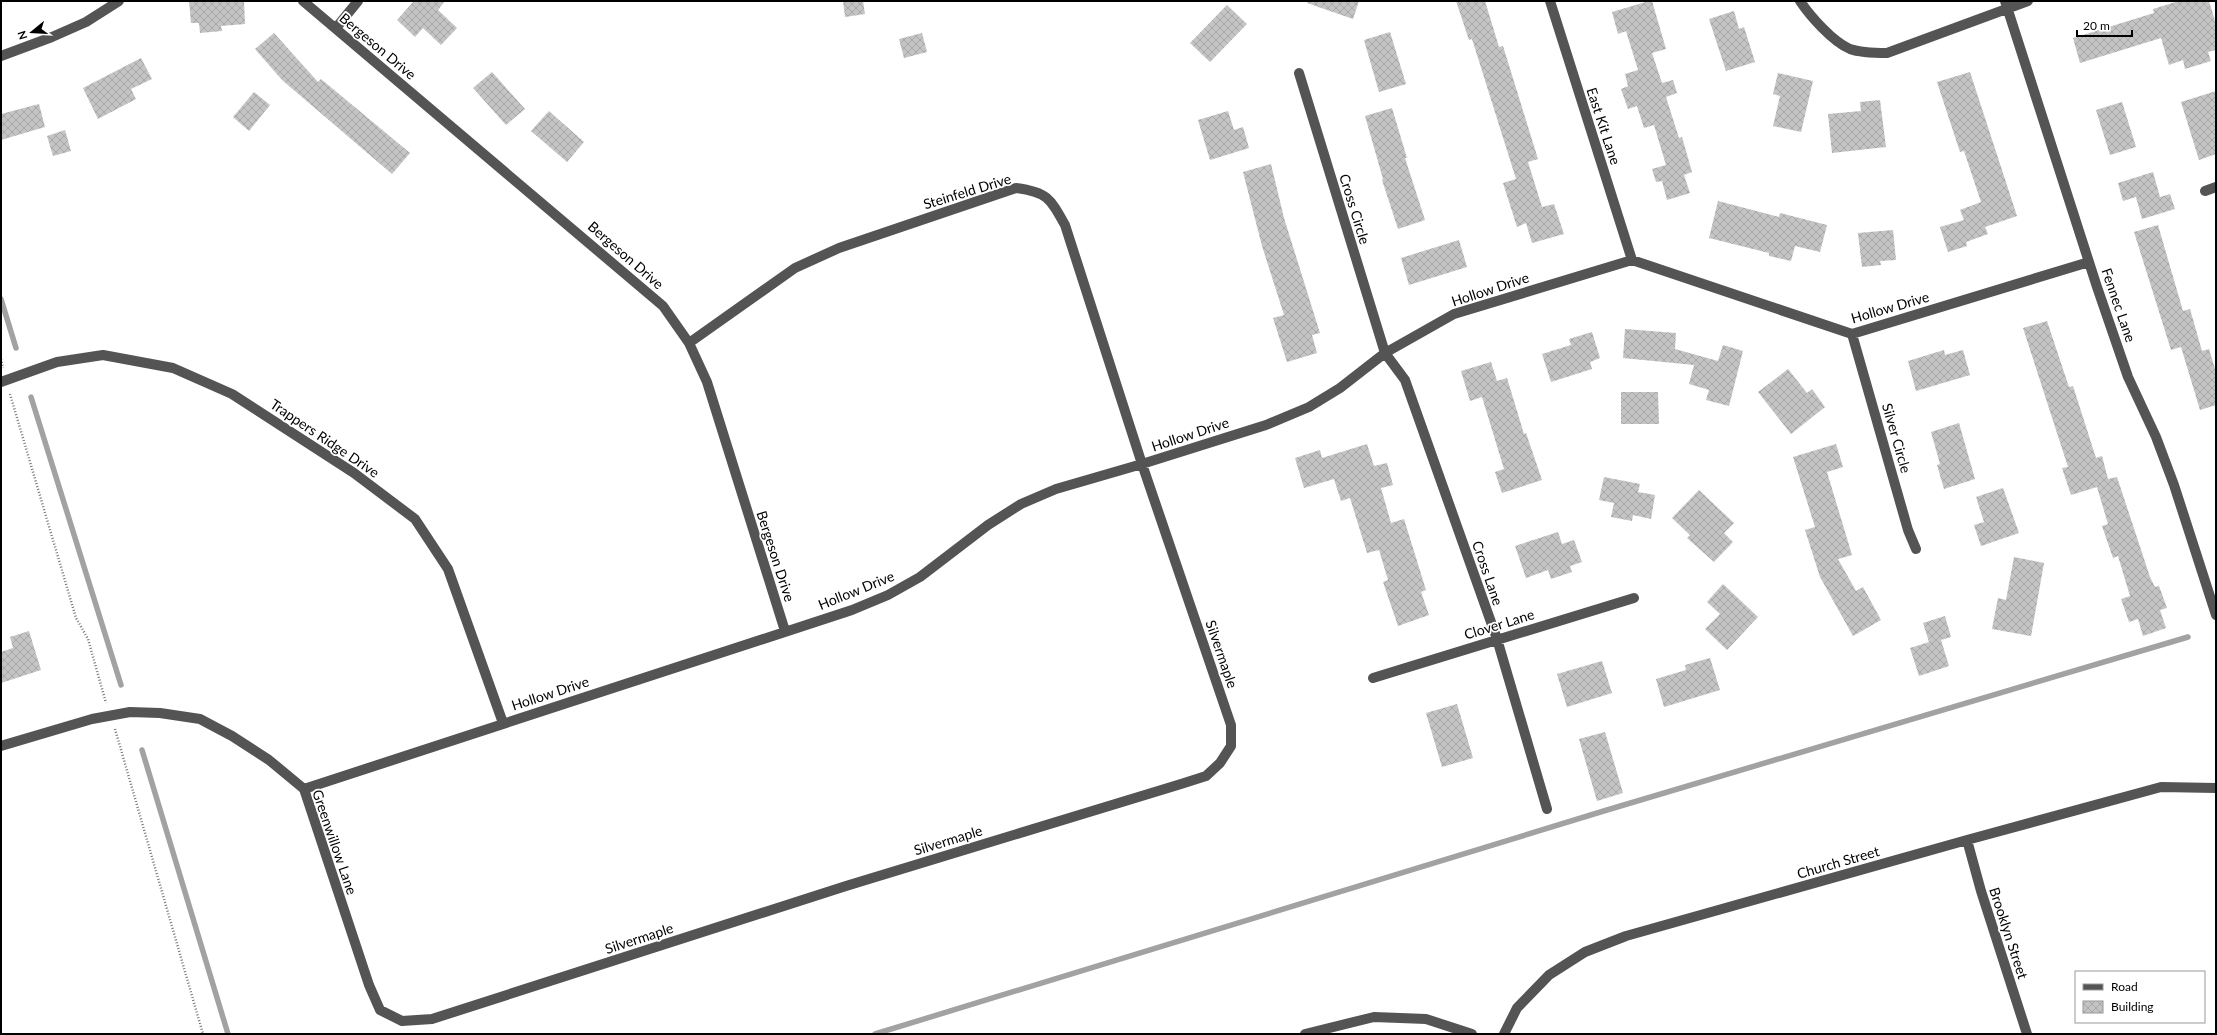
<svg xmlns="http://www.w3.org/2000/svg" width="2217" height="1035" viewBox="0 0 2217 1035" font-family="Lato,sans-serif">
	<defs>
		<pattern id="building-cross-hatch" width="8" height="8" patternUnits="userSpaceOnUse"><rect width="8" height="8" fill="#c4c4c4"/><path d="M0 0l8 8M0 8l8-8" fill="none" stroke="#a7a7a7"/></pattern>
	</defs>
	<rect width="100%" height="100%" fill="#fff"/>
	<g fill="none" stroke-linecap="round" stroke-linejoin="round">
		<!-- stream -->
		<path stroke="#a2a2a2" stroke-width="5.5" d="M1 299 16 348
			M31 397 121 685
			M142 750 228 1034
			M875 1034 1607 810 2188 637"/>
	</g>
	<!-- building -->
	<path fill="url(#building-cross-hatch)" d="M189 1H244L245 24 221 26 222 31 200 33 199 23H191Z
		M414 1H445L438 10 457 28 441 45 423 28 415 37 397 20Z
		M843 1H863L865 14 845 17Z
		M1308 1H1359L1353 19 1307 3Z
		M1456 1H1485L1499 47 1503 46 1538 159 1528 162 1542 207 1554 204 1564 234 1532 243 1526 223 1517 227 1503 183 1516 179 1472 39 1469 40Z
		M1649 1H1652L1666 49 1652 53 1662 83 1673 80 1677 93 1666 97 1679 138 1682 137 1692 172 1684 175 1690 193 1667 200 1662 181 1656 182 1652 169 1666 165 1654 125 1644 128 1637 106 1628 109 1621 89 1628 86 1625 74 1638 70 1626 31 1618 34 1612 12Z
		M2179 1H2209L2216 24V50L2208 52 2211 61 2185 69 2183 60 2169 65 2161 38 2080 63 2073 38 2154 13 2153 9Z
		M1227 5 1247 24 1210 62 1190 43Z
		M1734 11 1739 29 1744 27 1755 62 1726 71 1709 19Z
		M1390 32 1406 84 1379 92 1364 40Z
		M274 33 318 82 321 79 410 153 392 174 282 80 255 49Z
		M922 33 927 52 904 58 899 39Z
		M141 58 152 79 131 89 136 99 98 119 83 88Z
		M492 72 525 109 506 125 473 88Z
		M1970 72 2017 216 1985 227 1988 234 1966 242 1967 246 1948 252 1940 227 1964 220 1960 210 1981 202 1964 151 1960 152 1937 82Z
		M1778 73 1813 81 1801 132 1773 126 1780 96 1773 94Z
		M2216 91V154L2199 160 2181 102Z
		M254 92 270 105 249 131 233 117Z
		M1880 100 1886 147 1832 153 1828 114 1861 111 1860 102Z
		M2122 102 2136 147 2110 155 2096 110Z
		M39 104 45 127 1 140V114Z
		M1392 108 1407 158H1405L1425 220 1398 229 1382 180 1383 179 1365 116Z
		M549 111 584 142 567 162 531 131Z
		M1228 111 1234 130 1243 127 1249 148 1210 160 1198 120Z
		M65 130 71 151 53 156 47 136Z
		M1271 164 1284 218 1320 333 1312 335 1317 353 1287 362 1273 318 1284 315 1262 246 1243 172Z
		M2153 172 2160 197 2170 194 2175 209 2142 219 2136 197 2123 201 2118 183Z
		M1718 201 1779 217 1780 213 1827 225 1820 252 1795 246 1791 261 1769 256V253L1709 238Z
		M2158 225 2183 311 2190 309 2202 351 2209 349 2216 372V405L2200 410 2181 347 2171 350 2134 232Z
		M1893 230 1896 260 1880 261 1881 265 1862 267 1858 233Z
		M1459 240 1467 267 1409 285 1401 258Z
		M2047 321 2069 387 2073 386 2096 458 2102 456 2108 479 2117 477 2150 577 2155 587 2159 586 2167 608 2160 610 2166 628 2143 636 2138 619 2129 622 2121 599 2130 596 2118 556 2113 558 2102 526 2108 524 2097 487 2071 495 2062 468 2068 467 2023 328Z
		M1625 329 1676 333 1675 349 1718 361 1723 345 1743 351 1729 406 1706 400 1709 390 1689 384 1694 365 1623 358Z
		M1592 332 1600 358 1590 362 1592 369 1551 382 1542 354 1571 345 1569 339Z
		M1944 350 1945 355 1963 350 1970 375 1916 391 1908 361Z
		M1491 362 1497 381 1507 378 1524 434 1526 433 1542 480 1502 493 1495 472 1504 469 1482 397 1470 401 1461 371Z
		M1788 369 1807 393 1812 389 1825 407 1791 434 1758 392Z
		M1621 392H1658L1659 424H1621Z
		M1959 423 1975 479 1944 489 1937 465 1940 464 1931 432Z
		M1367 444 1374 466 1387 463 1393 485 1381 488 1391 523 1404 519 1426 590 1421 592 1429 615 1398 626 1383 582 1388 580 1379 550 1367 553 1350 498 1341 501 1334 479 1304 488 1295 458 1320 450 1322 458Z
		M1836 444 1843 467 1827 472 1852 555 1838 559 1856 591 1863 587 1881 620 1853 636 1820 577 1805 530 1815 527 1793 457Z
		M1604 477 1640 484 1638 492 1655 495 1651 519 1633 515 1632 521 1611 517 1614 503 1599 500Z
		M2003 488 2019 533 1981 546 1974 525 1984 522 1976 497Z
		M1699 490 1734 523 1724 533 1733 542 1714 562 1687 538 1690 535 1672 518Z
		M1558 532 1562 544 1574 540 1582 562 1570 566 1572 572 1551 579 1548 570 1526 578 1515 546Z
		M2014 557 2044 563 2031 636 1992 629 1998 598 2006 600Z
		M1723 584 1758 617 1727 650 1705 629 1720 614 1707 602Z
		M1945 616 1951 637 1941 640 1949 666 1919 676 1910 648 1929 642 1923 623Z
		M29 631 41 670 1 683V652L13 648 10 637Z
		M1710 658 1720 690 1664 707 1656 679 1686 670 1685 665Z
		M1602 661 1612 693 1567 707 1557 674Z
		M1457 704 1473 758 1442 767 1426 713Z
		M1605 732 1623 793 1597 801 1579 739Z"/>
	<g fill="none" stroke-linecap="round" stroke-linejoin="round">
		<!-- path -->
		<path stroke="#767676" stroke-width="2.5" stroke-dasharray="1 2" stroke-linecap="butt" d="M1 359 3 368
			M10 394 76 618 88 639 106 703
			M115 729 203 1034"/>
		<!-- minor -->
		<path stroke="#545454" stroke-width="10" d="M303 1 663 306 689 343 707 382 785 631
			M1550 1 1632 260
			M1800 1C1810 16 1833 42 1850 49 1861 53 1875 53 1887 53L2028 1
			M2005 1 2097 287 2128 377 2156 437 2174 485 2216 615
			M336 28 358 1
			M1 56 52 37 86 22 119 1
			M1299 73 1385 353 1405 380 1497 639 1547 809
			M2205 191 2216 187
			M1852 334 1908 530 1916 549
			M1 382 57 362 103 355 173 368 232 394 354 473 415 519 448 569 503 723
			M1373 678 1634 598
			M1 746 92 719 130 712 160 713 200 719 232 736 269 760 304 789 369 985 380 1010 402 1021 432 1019 846 886 1181 784 1206 776 1220 763 1231 746V725L1142 464 1065 225C1050 198 1047 192 1016 188L839 248 795 268 689 343
			M304 789 852 610 888 595 920 577 988 525 1021 504 1056 489 1142 464 1266 425 1309 407 1340 388 1385 353 1454 314 1609 267 1632 260 1852 334 2089 262
			M1967 840 1981 891 2027 1034
			M1305 1034 1374 1017 1426 1019 1472 1034
			M1504 1034 1517 1008 1549 975 1585 952 1626 936 1967 840 2161 787 2216 788"/>
	</g>
	<g text-anchor="middle" dominant-baseline="central" stroke-width="3.5" stroke-linejoin="round" paint-order="stroke">
		<!-- street labels -->
		<g font-size="14" fill="#000" stroke="#fff">
			<text transform="translate(378 46) rotate(40)">Bergeson Drive</text>
			<text transform="translate(1604 126) rotate(72)">East Kit Lane</text>
			<text transform="translate(967 191) rotate(-17)">Steinfeld Drive</text>
			<text transform="translate(1355 209) rotate(73)">Cross Circle</text>
			<text transform="translate(626 255) rotate(41)">Bergeson Drive</text>
			<text transform="translate(1490 289) rotate(-18)">Hollow Drive</text>
			<text transform="translate(2119 305) rotate(71)">Fennec Lane</text>
			<text transform="translate(1890 307) rotate(-16)">Hollow Drive</text>
			<text transform="translate(1190 434) rotate(-18)">Hollow Drive</text>
			<text transform="translate(325 438) rotate(34)">Trappers Ridge Drive</text>
			<text transform="translate(1897 438) rotate(74)">Silver Circle</text>
			<text transform="translate(776 556) rotate(72)">Bergeson Drive</text>
			<text transform="translate(1488 573) rotate(71)">Cross Lane</text>
			<text transform="translate(856 590) rotate(-22)">Hollow Drive</text>
			<text transform="translate(1499 624) rotate(-17)">Clover Lane</text>
			<text transform="translate(1222 654) rotate(71)">Silvermaple</text>
			<text transform="translate(550 693) rotate(-18)">Hollow Drive</text>
			<text transform="translate(948 840) rotate(-17)">Silvermaple</text>
			<text transform="translate(335 842) rotate(71)">Greenwillow Lane</text>
			<text transform="translate(1838 862) rotate(-16)">Church Street</text>
			<text transform="translate(2009 933) rotate(72)">Brooklyn Street</text>
			<text transform="translate(639 938) rotate(-18)">Silvermaple</text>
		</g>
	</g>
	<!-- border -->
	<rect width="2217" height="1035" fill="none" stroke="#000000" stroke-width="4"/>
	<!-- legend -->
	<rect x="2075" y="971" width="130" height="52" fill="#ffffff" stroke="#999999"/>
	<rect x="2083" y="984" width="20" height="6" fill="#545454" stroke="#999999"/>
	<text x="2111" y="991" font-size="12" fill="#000000">Road</text>
	<rect x="2083" y="1001" width="20" height="12" fill="url(#building-cross-hatch)" stroke="#999999"/>
	<text x="2111" y="1011" font-size="12" fill="#000000">Building</text>
	<!-- north arrow -->
	<g transform="translate(32 32) rotate(252)" stroke="#ffffff" stroke-width="3" paint-order="stroke">
	<path d="M0-3L7 15L0 10L-7 15Z" fill="#000000"/>
	<text y="-6" font-size="11" font-weight="bold" text-anchor="middle" fill="#000000">N</text>
	</g>
	<!-- scale -->
	<path d="M2077 30v6h55v-6" fill="none" stroke="#000000" stroke-width="2"/>
	<text x="2083" y="30" font-size="12" fill="#000000" stroke="#ffffff" stroke-width="3" paint-order="stroke">20 m</text>
</svg>
